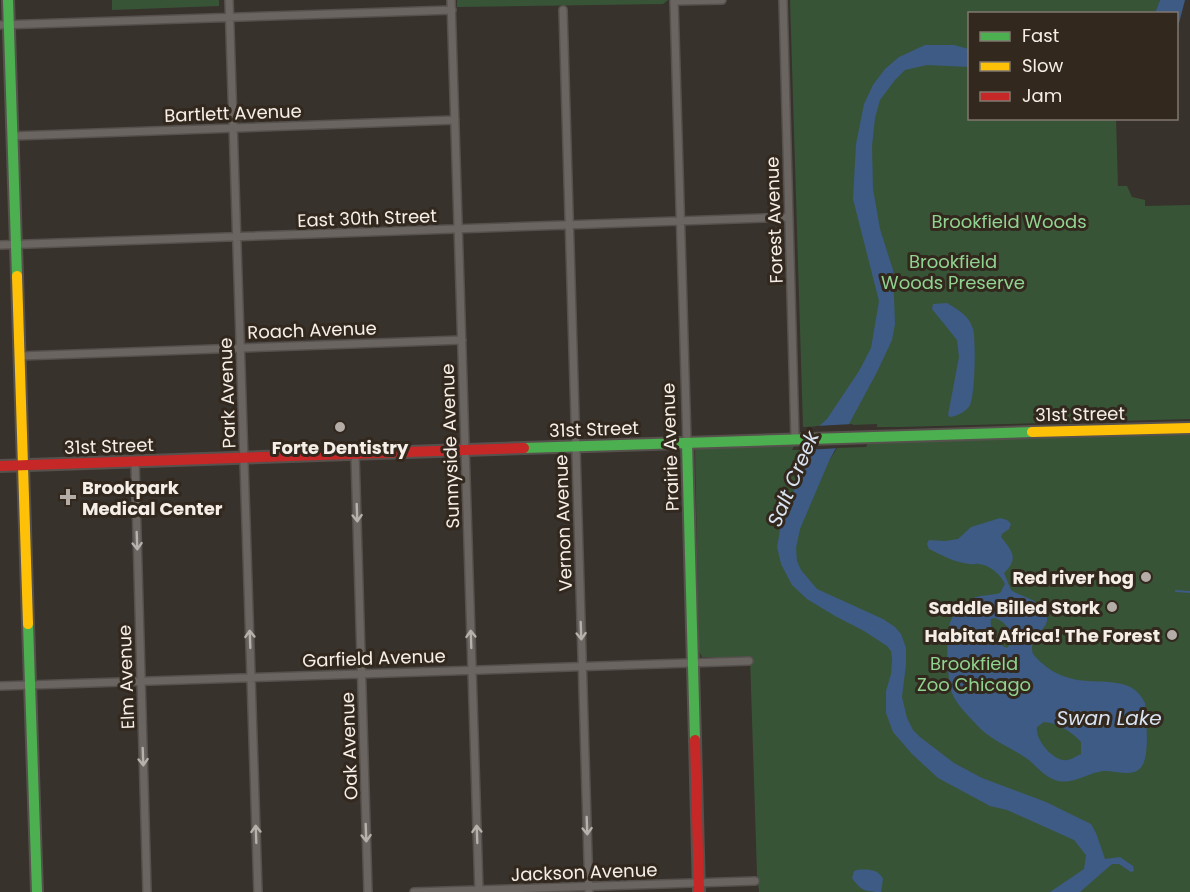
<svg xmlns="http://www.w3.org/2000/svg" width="1190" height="892" viewBox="0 0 1190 892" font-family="Poppins,sans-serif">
	<rect width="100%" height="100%" fill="#38322d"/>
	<!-- green -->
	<path fill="#385437" d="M112 0H219V6L112 10Z
		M457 0H668L663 4 457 7Z
		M790 0H1160L1155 13 970 14V118L1116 119 1118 186H1127L1132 197 1145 200V206L1190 205V419L900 427H877V424L803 427Z
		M1190 433V892H759L757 874 750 657H702L699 651 695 449 794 446 792 450H809L829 461 837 448 866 447 868 443 1025 437Z"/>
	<!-- water -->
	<path fill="#3d5b84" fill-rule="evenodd" d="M1160 0H1185L1177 31 1176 14 1155 13Z
		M925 45H954L969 49V67L927 65 905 70 895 80 880 100 875 118 872 146 873 189 880 229 893 270 895 324 892 340 877 372 829 461 800 529 796 548 797 561 801 570 817 589 883 619 895 627 901 634 906 648V664L902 697 907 718 913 730 920 737 954 763 982 778 1046 802 1091 824 1096 833 1105 859 1120 857 1133 866 1134 871 1131 872 1119 864H1112L1080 892H1050L1084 869 1086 855 1074 840 1007 810 990 806 938 778 912 754 893 732 886 713V691L891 674 892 660 891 651 887 646 864 631 835 616 807 599 792 585 781 564 777 547 782 518 807 461 809 450 819 426 827 419 859 371 871 348 879 301 853 199 856 144 864 104 873 85 885 69 899 57Z
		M947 303C958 310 969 315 973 329 976 340 975 396 970 405 966 412 957 416 950 417L948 415 959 357 957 340 932 309 933 304Z
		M1000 518 1007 520 1011 524 1009 529 1002 534 1001 537C1011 550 1020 558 1004 573L1011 590C1023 598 1046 601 1047 617 1049 630 1027 636 1033 654 1044 667 1056 675 1073 679 1098 685 1132 674 1145 703 1146 718 1150 754 1142 766 1133 779 1115 770 1103 771 1088 773 1070 786 1055 780 1043 776 1036 765 1026 758 1008 746 988 739 974 722 967 715 955 702 952 693 947 678 945 635 951 620 954 613 963 605 970 600 979 594 990 596 1000 593L1005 584C1001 575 990 565 979 564 976 563 973 565 970 564 956 563 941 555 929 549L927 544 929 540 945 541 958 539 971 527ZM994 618C1006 621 1009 629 1013 640L1007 648C998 645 989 629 991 619ZM1044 722C1058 723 1072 732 1081 742V754C1075 757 1070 761 1063 760 1051 758 1035 739 1037 727Z
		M857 870C868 869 878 869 883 879L881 892C866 892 861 891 852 878L854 871Z"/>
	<!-- pier -->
	<path fill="#38322d" d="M853 424 840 448 806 450 816 426Z"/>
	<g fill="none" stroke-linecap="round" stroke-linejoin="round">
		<!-- stream -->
		<path stroke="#3d5b84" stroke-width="2" d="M1176 591 1190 592"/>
		<!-- street casing -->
		<g stroke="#56514d" stroke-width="10">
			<path id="street" d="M229 0 258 892
				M451 0 479 892
				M783 0 795 438
				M563 10 589 892
				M0 25 452 10
				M13 136 455 120
				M0 245 789 217
				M20 356 462 340
				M687 443 674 1 722 0
				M355 454 368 892
				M135 462 147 892
				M0 686 749 661
				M414 892 755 881"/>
		</g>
		<!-- fast casing -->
		<g stroke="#56514d" stroke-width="14">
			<path id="fast" d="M8 0 17 276
				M687 443 695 740
				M524 448 1032 432
				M28 624 37 892"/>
		</g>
		<!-- slow casing -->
		<g stroke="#56514d" stroke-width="14">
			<path id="slow" d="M17 276 28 624
				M1032 432 1190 428"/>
		</g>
		<!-- jam casing -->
		<g stroke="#56514d" stroke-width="14">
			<path id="jam" d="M0 466 524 448
				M695 740 699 892"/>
		</g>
		<!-- street -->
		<use href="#street" stroke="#6a6561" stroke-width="7"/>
		<!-- fast -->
		<use href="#fast" stroke="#4caf50" stroke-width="10"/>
		<!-- slow -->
		<use href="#slow" stroke="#ffc107" stroke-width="10"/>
		<!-- jam -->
		<use href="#jam" stroke="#c62828" stroke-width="10"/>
	</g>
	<!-- one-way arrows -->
	<defs><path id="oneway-shaft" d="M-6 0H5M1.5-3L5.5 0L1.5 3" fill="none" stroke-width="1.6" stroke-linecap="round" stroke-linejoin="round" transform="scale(1.5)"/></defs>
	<g stroke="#b7b1ab">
		<use href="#oneway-shaft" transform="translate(357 513) rotate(88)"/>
		<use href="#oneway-shaft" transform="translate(137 541) rotate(88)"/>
		<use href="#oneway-shaft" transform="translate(581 631) rotate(88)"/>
		<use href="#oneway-shaft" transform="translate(250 639) rotate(-92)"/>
		<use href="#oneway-shaft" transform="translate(471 639) rotate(-92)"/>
		<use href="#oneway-shaft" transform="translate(143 757) rotate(88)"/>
		<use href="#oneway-shaft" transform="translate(587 826) rotate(88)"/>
		<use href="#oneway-shaft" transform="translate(366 833) rotate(88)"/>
		<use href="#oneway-shaft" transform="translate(256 834) rotate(-92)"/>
		<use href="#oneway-shaft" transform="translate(477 834) rotate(-92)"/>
	</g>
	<!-- markers -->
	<g fill="#b4ada7" stroke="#32281e" stroke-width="2">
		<circle cx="340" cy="427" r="6"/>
		<path d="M65 488h6v6h6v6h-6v6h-6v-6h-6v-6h6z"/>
		<circle cx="1146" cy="577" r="6"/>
		<circle cx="1112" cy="607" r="6"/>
		<circle cx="1172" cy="635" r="6"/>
	</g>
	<g text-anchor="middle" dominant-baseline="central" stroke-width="6" stroke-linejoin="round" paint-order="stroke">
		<!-- street labels -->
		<g font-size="18" fill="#f6efe8" stroke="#32281e">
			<text transform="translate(233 113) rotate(-2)">Bartlett Avenue</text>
			<text transform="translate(367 218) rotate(-2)">East 30th Street</text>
			<text transform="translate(774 220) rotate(-92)">Forest Avenue</text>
			<text transform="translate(312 330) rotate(-2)">Roach Avenue</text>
			<text transform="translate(227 393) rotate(-92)">Park Avenue</text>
			<text transform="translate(1080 414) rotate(-1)">31st Street</text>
			<text transform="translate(594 429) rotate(-2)">31st Street</text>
			<text transform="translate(109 446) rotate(-2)">31st Street</text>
			<text transform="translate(450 446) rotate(-92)">Sunnyside Avenue</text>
			<text transform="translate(670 447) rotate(-92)">Prairie Avenue</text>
			<text transform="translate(563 523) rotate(-92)">Vernon Avenue</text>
			<text transform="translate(374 658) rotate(-2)">Garfield Avenue</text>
			<text transform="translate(126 677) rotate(-92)">Elm Avenue</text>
			<text transform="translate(349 746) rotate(-92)">Oak Avenue</text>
			<text transform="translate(584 872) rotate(-2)">Jackson Avenue</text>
		</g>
		<!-- park labels -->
		<g font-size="18" fill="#90d390" stroke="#32281e">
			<text x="1009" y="221">Brookfield Woods</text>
			<text x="953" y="261">Brookfield<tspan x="953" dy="21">Woods Preserve</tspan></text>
			<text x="974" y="663">Brookfield<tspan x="974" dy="21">Zoo Chicago</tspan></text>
		</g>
		<!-- poi labels -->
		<g font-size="18" font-weight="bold" fill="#f6efe8" stroke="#32281e" text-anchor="end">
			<text x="340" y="447" text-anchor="middle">Forte Dentistry</text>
			<text x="82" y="487" text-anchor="start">Brookpark<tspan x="82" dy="21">Medical Center</tspan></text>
			<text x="1134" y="577">Red river hog</text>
			<text x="1100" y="607">Saddle Billed Stork</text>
			<text x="1160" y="635">Habitat Africa! The Forest</text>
		</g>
		<!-- water labels -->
		<g font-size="20" font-style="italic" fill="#d9e3f2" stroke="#32281e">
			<text transform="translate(793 479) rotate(-67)">Salt Creek</text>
			<text x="1109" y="718">Swan Lake</text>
		</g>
	</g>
	<!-- legend -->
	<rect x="968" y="12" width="210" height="108" fill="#32281e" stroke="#80786f" stroke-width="1.5"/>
	<rect x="980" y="32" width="30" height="9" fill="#4caf50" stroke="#80786f" stroke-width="1.5"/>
	<text x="1022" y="42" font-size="18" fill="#f6efe8">Fast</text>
	<rect x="980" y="62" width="30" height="9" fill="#ffc107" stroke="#80786f" stroke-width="1.5"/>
	<text x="1022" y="72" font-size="18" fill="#f6efe8">Slow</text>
	<rect x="980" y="92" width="30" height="9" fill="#c62828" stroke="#80786f" stroke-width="1.5"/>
	<text x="1022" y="102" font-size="18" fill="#f6efe8">Jam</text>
</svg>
